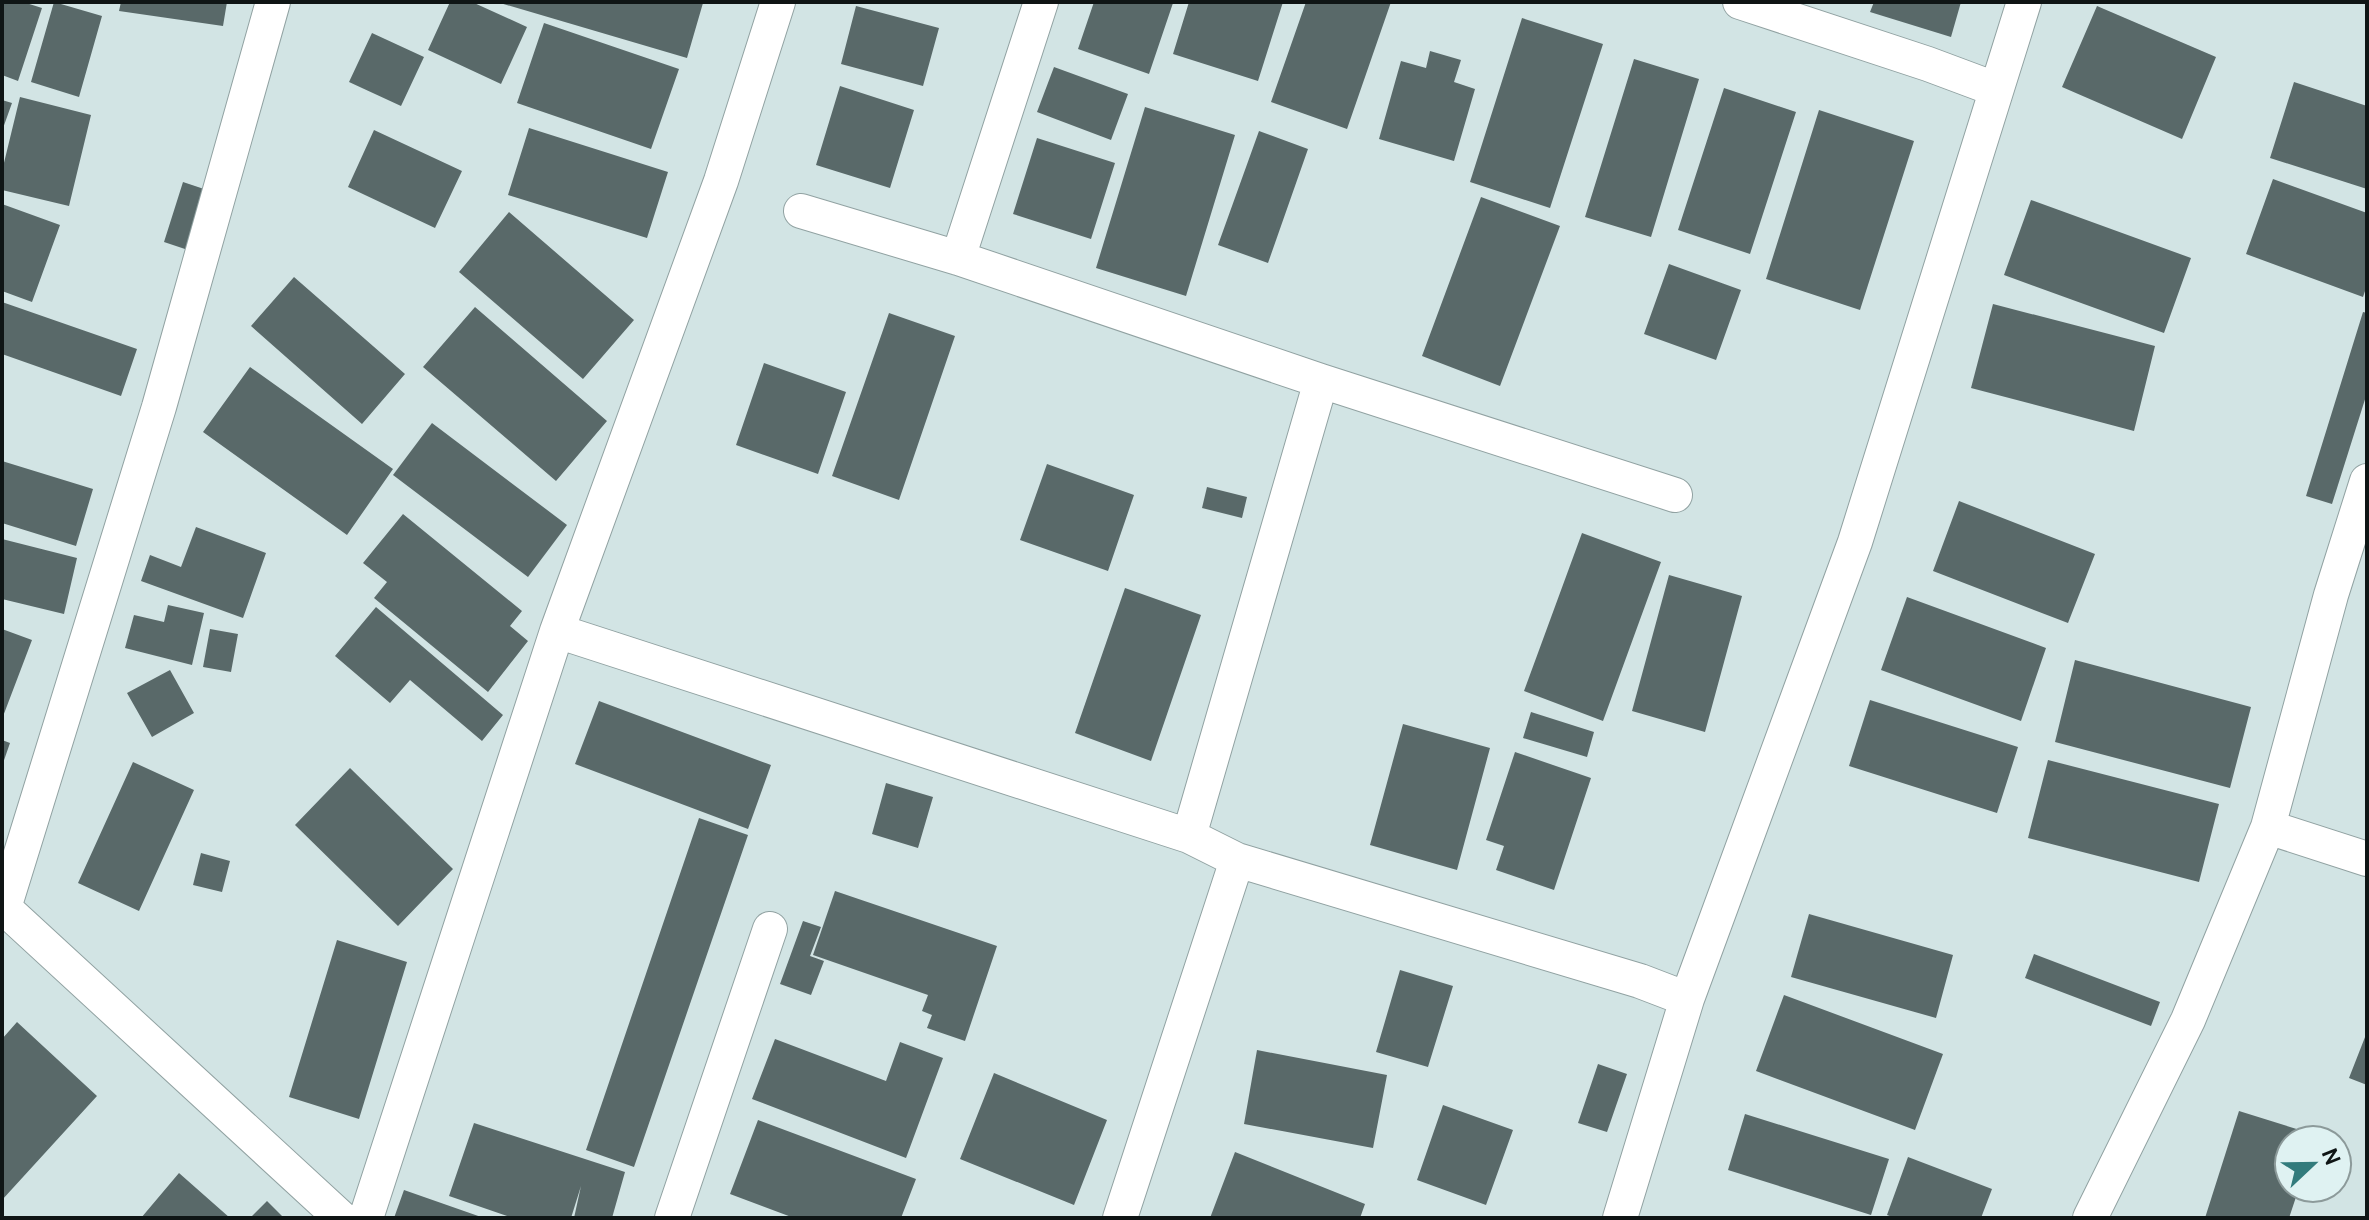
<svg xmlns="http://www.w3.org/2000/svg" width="2369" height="1220" viewBox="0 0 2369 1220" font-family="Cabin,sans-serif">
	<rect width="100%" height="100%" fill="#d2e4e4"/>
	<!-- building -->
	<path fill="#596969" d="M2 2H23L42 8 18 81 2 75Z
		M54 2 102 16 79 97 31 82Z
		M121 2H227L223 26 119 11Z
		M450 2H472L527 27 501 84 428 50Z
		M700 2 703 3 687 58 500 3Z
		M1094 2 1173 3 1149 74 1078 49Z
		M1189 2H1283L1258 81 1173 54Z
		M1306 2H1391L1347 129 1271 102Z
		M1874 2H1961L1951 37 1870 12Z
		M856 6 939 28 923 86 841 64Z
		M2097 6 2216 57 2182 139 2062 87Z
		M1522 18 1603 44 1550 208 1470 182Z
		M544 23 679 69 651 149 517 103Z
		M372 33 424 57 401 106 349 82Z
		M1430 51 1461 60 1454 82 1475 89 1454 161 1379 139 1401 61 1426 68Z
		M1634 59 1699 79 1651 237 1585 217Z
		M1054 67 1128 94 1111 140 1037 112Z
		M2294 82 2367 106V189L2270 158Z
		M840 86 914 110 890 188 816 165Z
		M1724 88 1796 112 1750 254 1678 230Z
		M20 97 91 115 69 206 2 190V171Z
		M2 100 12 103 2 131Z
		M1145 107 1235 135 1186 296 1096 268Z
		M1819 110 1914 141 1860 310 1766 279Z
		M529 128 668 172 647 238 508 195Z
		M374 130 462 171 435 228 348 187Z
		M1259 131 1308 149 1268 263 1218 245Z
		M1037 138 1115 163 1091 239 1013 214Z
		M2273 179 2367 213V285L2363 297 2246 254Z
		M183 182 210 191 191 251 164 242Z
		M1481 197 1560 226 1500 386 1422 356Z
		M2031 200 2191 258 2164 333 2004 275Z
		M2 204 60 225 32 302 2 291Z
		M509 212 634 320 583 379 459 272Z
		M1669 264 1741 290 1716 360 1644 334Z
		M294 277 405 374 362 424 251 326Z
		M2 302 137 349 121 396 2 354Z
		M1993 304 2155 346 2134 431 1971 388Z
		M475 307 607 421 556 481 423 367Z
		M2363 312 2367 313V393L2332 504 2306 496Z
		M889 313 955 336 899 500 832 476Z
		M764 363 846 392 818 474 736 445Z
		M250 367 393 469 347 535 203 432Z
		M432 423 567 525 528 577 393 475Z
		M2 461 93 489 76 546 2 523Z
		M1047 464 1134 495 1108 571 1020 540Z
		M1207 487 1247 497 1242 518 1202 508Z
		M1959 501 2095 554 2068 623 1933 571Z
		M403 514 522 611 510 626 528 641 488 692 374 598 387 582 363 563Z
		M196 527 266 553 243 618 141 581 150 555 181 567Z
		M1582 533 1661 562 1603 721 1524 691Z
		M2 539 77 558 64 614 2 599Z
		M1669 575 1742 596 1705 732 1632 711Z
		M1125 588 1201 615 1151 761 1075 733Z
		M1907 597 2046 648 2021 721 1881 670Z
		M168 605 204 613 192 665 125 648 134 615 164 622Z
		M376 607 503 715 482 741 410 680 390 703 335 656Z
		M2 629 32 640 2 719Z
		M210 629 238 634 231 672 203 667Z
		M2075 660 2251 707 2230 788 2055 742Z
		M170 670 194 713 152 737 127 693Z
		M1870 700 2018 747 1997 813 1849 766Z
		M599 701 771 765 748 829 575 764Z
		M1531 712 1594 732 1587 757 1523 738Z
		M1403 724 1490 748 1457 870 1370 845Z
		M2 740 10 743 2 766Z
		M1515 752 1591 778 1554 890 1496 870 1504 846 1486 840Z
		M2048 760 2219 804 2199 882 2028 838Z
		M133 762 194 790 139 911 78 883Z
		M350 768 453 869 398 926 295 825Z
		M886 783 933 797 918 848 872 834Z
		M699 818 748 835 634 1167 586 1150Z
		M201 853 230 861 222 892 193 885Z
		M835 891 997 946 965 1041 927 1028 932 1015 922 1011 928 995 813 955Z
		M1809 914 1953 955 1936 1018 1791 977Z
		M803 921 821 927 810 956 824 961 811 995 780 984Z
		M337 940 407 962 359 1119 289 1097Z
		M2034 954 2160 1002 2151 1026 2025 978Z
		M1400 970 1453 986 1428 1067 1376 1052Z
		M1784 995 1943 1054 1915 1130 1756 1071Z
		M17 1022 97 1096 2 1200V1039Z
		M2367 1032V1085L2349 1078Z
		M775 1039 886 1081 900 1042 943 1058 906 1158 752 1099Z
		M1257 1050 1387 1075 1373 1148 1244 1124Z
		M1598 1064 1627 1074 1607 1132 1578 1123Z
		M994 1073 1107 1120 1074 1205 960 1159Z
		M1443 1105 1513 1130 1486 1205 1417 1180Z
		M2239 1111 2316 1135 2314 1140H2289V1188H2299L2289 1218H2205Z
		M1745 1114 1889 1159 1871 1215 1728 1170Z
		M758 1120 916 1179 901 1218H794L730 1194Z
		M474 1123 625 1172 612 1218H574L581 1186 571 1218H513L449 1196Z
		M1235 1152 1365 1204 1360 1218H1210Z
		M1908 1157 1992 1189 1981 1218H1895L1887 1215Z
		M179 1173 230 1218H141Z
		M404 1190 484 1218H394Z
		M267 1201 284 1218H250Z"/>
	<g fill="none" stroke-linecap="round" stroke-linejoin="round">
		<!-- minor casing -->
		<g stroke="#91a2a2" stroke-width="36">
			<path id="minor" d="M1740 2 1928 64 1995 89
				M801 211 958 258 1321 381 1675 495
				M958 258 1041 2
				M557 631 1189 836 1237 860 1640 981 1687 999
				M2268 827 2367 859
				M1189 836 1321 381
				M2 906 341 1218
				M4 908 159 407 273 2
				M366 1218 557 631 721 181 778 2
				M672 1218 770 929
				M1120 1218 1237 860
				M1620 1218 1687 999 1855 542 2024 2
				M2090 1218 2188 1020 2268 827 2331 595 2367 481"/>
		</g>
		<!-- minor -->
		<use href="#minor" stroke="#fff" stroke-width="34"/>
	</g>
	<!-- border -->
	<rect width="2369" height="1220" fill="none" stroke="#0f1515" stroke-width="8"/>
	<!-- north arrow -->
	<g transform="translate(2313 1164) rotate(68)"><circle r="38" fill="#dff2f2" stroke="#8c9a9a" stroke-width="2"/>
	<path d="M0-6L14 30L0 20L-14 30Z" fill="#327b7c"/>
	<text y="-12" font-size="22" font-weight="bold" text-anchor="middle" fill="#0f1515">N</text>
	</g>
</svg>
